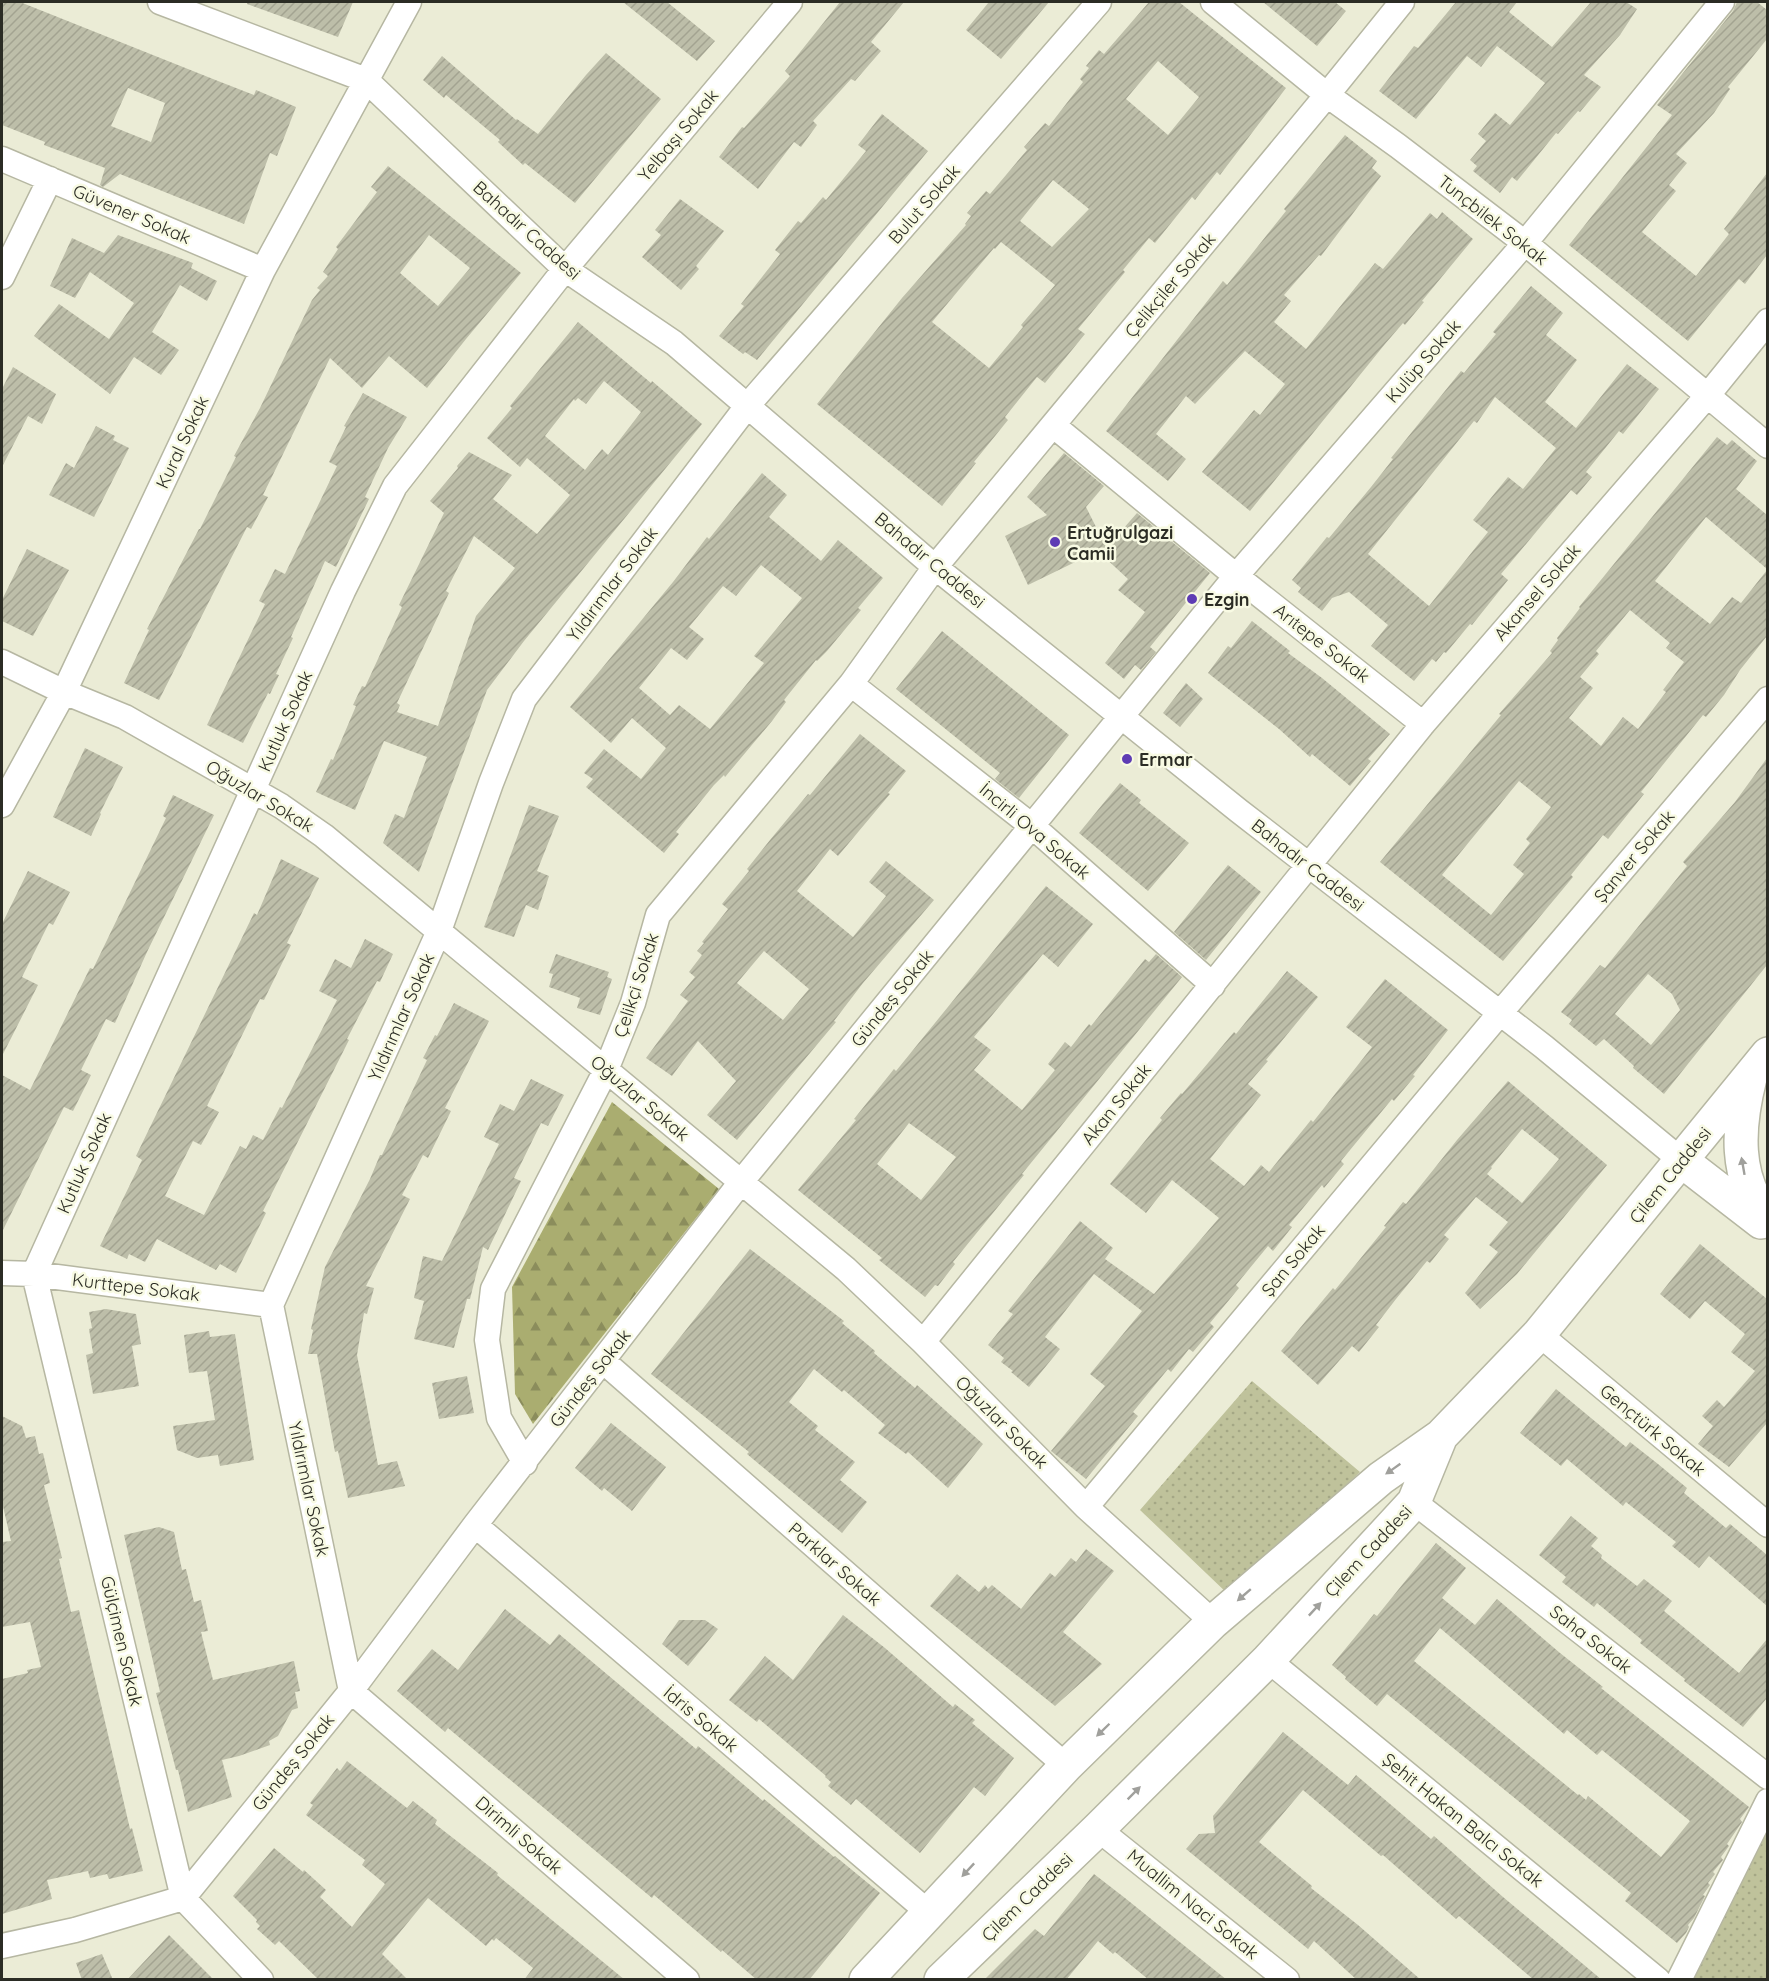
<svg xmlns="http://www.w3.org/2000/svg" width="1769" height="1981" viewBox="0 0 1769 1981" font-family="Quicksand,sans-serif">
	<defs>
		<pattern id="forest-firs" width="22" height="20" patternUnits="userSpaceOnUse" patternTransform="scale(1.5)"><rect width="22" height="20" fill="#aaad70"/><path d="M5 1l3.5 6h-7zM16 11l3.5 6h-7z" fill="#8b8d5c"/></pattern>
		<pattern id="park-dots" width="8" height="8" patternUnits="userSpaceOnUse" patternTransform="scale(1.5)"><rect width="8" height="8" fill="#bfc29b"/><path d="M2 2h.1M6 6h.1" fill="none" stroke="#a4a785" stroke-width="1.8" stroke-linecap="round"/></pattern>
		<pattern id="building-hatch" width="6" height="6" patternUnits="userSpaceOnUse" patternTransform="scale(1.5)"><rect width="6" height="6" fill="#bdbea9"/><path d="M-1 1l2-2M0 6l6-6M5 7l2-2" fill="none" stroke="#a3a391"/></pattern>
	</defs>
	<rect width="100%" height="100%" fill="#ebecd6"/>
	<!-- forest -->
	<path fill="url(#forest-firs)" d="M612 1102 719 1189 533 1424 515 1394 512 1287Z"/>
	<!-- park -->
	<path fill="url(#park-dots)" d="M1252 1381 1360 1472 1229 1595 1140 1510Z
		M1767 1823V1979H1687Z"/>
	<!-- building -->
	<path fill="url(#building-hatch)" fill-rule="evenodd" d="M2 2H20L218 81 254 95 256 90 296 107 277 156 270 153 244 224 120 174 103 187 100 185 105 168 44 145 45 142 2 125ZM128 88 165 103 151 142 111 126Z
		M247 2H353L338 37 247 4Z
		M623 2H667L715 41 697 61Z
		M840 2H904L871 42 881 51 855 81 851 79 813 121 817 125 801 147 794 142 758 189 719 157 742 127 744 128 790 76 785 71Z
		M989 2H1049L1001 59 966 30Z
		M1149 2H1179L1286 88 1220 175 1217 172 1195 200 1192 197 1155 243 1149 238 1123 270 1125 272 1078 329 1085 334 1045 383 1037 377 1005 417 1008 420 974 462 976 463 942 506 817 404 902 298 966 225 965 224 971 216 967 213 986 191 990 194 1027 150 1024 147 1045 123 1049 126 1083 82 1080 79 1089 68 1086 66 1099 50 1104 54ZM1158 61 1199 97 1168 135 1126 99ZM1053 180 1089 209 1052 247 1020 221ZM1001 242 1055 285 1021 325 1023 327 989 368 932 322 994 248 995 249Z
		M1263 2H1335L1346 11 1317 46Z
		M1456 2H1517L1509 12 1552 47 1591 2H1626L1637 9 1620 35 1584 75 1601 87 1580 112 1578 111 1558 134 1556 133 1517 181 1512 177 1500 193 1473 171 1477 166 1470 160 1486 141 1478 134 1495 113 1510 125 1545 83 1497 46 1481 67 1467 56 1416 119 1379 91 1414 46 1418 48Z
		M1737 2H1757L1767 10V39L1728 87 1730 89 1714 113 1676 154 1687 163 1669 185 1676 191 1642 232 1696 276 1729 234 1724 229 1767 173V255L1745 284 1739 279 1688 341 1569 245 1672 115 1657 105 1733 11Z
		M606 53 661 99 575 203 525 163 523 165 498 142 500 140 446 95 444 98 423 80 442 56 516 120 517 119 538 134 586 75Z
		M882 114 928 151 757 360 745 352 743 354 719 336 744 306 741 304 780 254 775 250 798 221 801 223 823 197 826 200 866 151 858 145Z
		M1345 135 1377 161 1372 168 1381 176 1321 256 1319 255 1284 295 1291 301 1274 322 1306 349 1375 263 1383 269 1430 213 1437 219 1442 212 1473 239 1422 301 1424 302 1405 325 1403 323 1385 344 1250 511 1202 472 1254 410 1260 415 1285 384 1245 351 1195 404 1186 396 1156 434 1186 459 1168 481 1106 431 1223 281 1227 285 1286 211 1284 209Z
		M388 166 521 273 466 339 427 388 389 356 362 388 330 358 263 495 268 497 251 529 247 527 159 700 124 683 149 630 147 629 199 529H200L236 457 234 456 260 408 312 300 320 290 317 288 328 276 323 272 338 249 336 247 377 192 371 187ZM429 235 470 268 438 306 400 273Z
		M680 199 724 231 696 266 699 269 681 290 642 257 661 235 655 230Z
		M118 235 193 263 191 268 217 281 207 301 180 285 152 332 179 350 161 375 134 357 110 394 34 336 59 304 109 339 134 303 90 272 75 298 50 286 72 238 104 253Z
		M1531 286 1563 313 1546 335 1577 360 1545 402 1576 428 1627 364 1659 389 1623 434 1619 431 1586 472 1592 477 1577 495 1571 490 1501 574 1508 580 1472 625 1470 624 1446 653 1444 652 1436 662 1432 659 1414 681 1371 646 1388 625 1349 592 1332 598 1322 611 1298 592 1301 588 1292 580 1327 537 1329 538 1371 487 1393 459 1391 458 1461 371 1464 373 1496 334 1493 332ZM1495 397 1556 448 1523 489 1508 477 1473 520 1488 532 1429 606 1368 554 1474 421 1477 423Z
		M578 322 651 383 652 381 702 424 524 641 487 690 419 872 383 843 395 814 404 818 427 757 384 741 355 810 316 792 331 759 333 760 356 706 353 705 362 686 365 687 402 607 399 605 444 513 430 501 458 468 457 466 469 452 512 475 493 499 537 534 570 495 527 458 520 467 487 438 512 408 510 406 518 396ZM604 381 641 412 608 455 602 449 585 470 545 436 574 399 575 401 578 398 586 404ZM474 536 515 568 476 616 438 726 397 712 400 705 397 703 449 593 446 591Z
		M13 367 56 394 42 424 28 416 2 467V389Z
		M363 393 407 417 388 448 365 497 369 499 336 567 325 561 291 637 293 638 276 674 279 675 270 694 268 693 243 743 207 725 265 604 259 601 275 569 285 574 337 466 329 462 346 427 344 426Z
		M96 426 115 436 113 440 129 448 94 517 49 495 66 463 74 468Z
		M1717 437 1727 445 1732 440 1757 461 1736 489 1767 515V569L1706 517 1655 581 1710 624 1732 597 1741 603 1767 570V636L1740 670 1724 695 1706 717 1703 715 1641 792 1644 794 1608 839 1603 835 1571 875 1573 877 1503 961 1380 862 1501 715 1499 714 1552 653 1550 651 1558 640 1557 638 1580 608 1579 607ZM1630 610 1670 643 1666 648 1684 662 1663 690 1666 692 1638 729 1623 717 1601 746 1569 718 1593 688 1580 677 1599 654 1596 651ZM1519 781 1551 807 1526 839 1530 843 1513 865 1524 874 1491 915 1442 875Z
		M1064 453 1104 486 1086 507 1106 547 1028 585 1005 536 1047 515 1027 497Z
		M762 473 787 495 769 517 821 561 838 540 883 578 858 608 861 610 827 651 817 661 816 660 784 700 786 702 772 721 725 777 724 775 714 785 676 832 679 834 664 853 586 787 593 779 584 773 604 749 641 779 666 748 632 718 611 743 570 707 673 582 707 537 709 539ZM761 565 802 598 754 656 764 663 710 729 679 705 670 715 639 688 671 648 687 660 704 639 689 627 723 586 736 596Z
		M1137 513 1210 573 1150 647 1156 652 1141 670 1135 665 1124 679 1105 663 1145 612 1118 590 1128 579 1101 554Z
		M27 549 69 570 33 636 2 621V600Z
		M1252 621 1290 651 1288 653 1322 678 1390 734 1368 759 1371 761 1350 786 1312 754 1310 757 1279 729 1208 673 1228 646 1231 648Z
		M942 631 1069 735 1019 798 995 779 1000 773 896 689Z
		M1186 683 1203 699 1180 727 1163 713Z
		M860 734 906 771 888 793 890 794 838 856 830 849 797 891 853 937 886 896 869 882 886 861 934 900 863 983 834 1021 836 1022 737 1140 707 1115 736 1081 698 1041 672 1076 646 1058 688 1001 680 995 695 977 689 972 702 955 697 951 704 943 702 942 728 909 722 904 749 871 747 869 770 840 808 794 810 795ZM764 951 809 989 783 1020 737 983Z
		M85 748 123 767 100 813 101 814 91 836 53 817Z
		M1767 758V965L1664 1094 1633 1068 1634 1066 1604 1039 1596 1046 1569 1024 1572 1020 1561 1012 1600 965 1605 968 1687 866 1683 862 1735 802ZM1648 974 1672 994 1680 1010 1651 1045 1615 1014Z
		M1120 783 1141 800 1139 803 1189 843 1148 891 1079 833Z
		M173 795 214 815 147 952 115 1023 106 1019 81 1070 91 1075 73 1111 64 1107 2 1232V1075L30 1090 90 968 93 969 166 818 163 816Z
		M529 805 559 816 537 871 549 876 538 910 526 905 514 937 484 927Z
		M281 859 319 878 287 943 291 945 264 1000 260 999 207 1106 219 1112 201 1145 193 1141 165 1196 204 1215 240 1146 246 1149 253 1135 263 1140 280 1107 282 1108 337 1000 319 991 335 959 351 968 365 939 393 954 380 982 377 981 347 1039 349 1040 263 1211 266 1213 236 1273 220 1264 216 1270 157 1239 145 1262 129 1254 127 1259 100 1246 142 1160 136 1156 254 913 257 915Z
		M1228 865 1261 892 1206 960 1174 932Z
		M28 871 70 892 53 925 49 923 22 977 38 985 2 1056V924Z
		M1046 886 1093 924 1058 967 1043 954 974 1037 991 1050 974 1070 1022 1110 1055 1070 1048 1064 1065 1042 1071 1047 1089 1024 1091 1026 1145 959 1149 962 1156 954 1182 977 1022 1174 1024 1175 953 1262 955 1264 938 1286 935 1285 925 1297 879 1260 882 1258 798 1190 856 1120 854 1119 894 1069 896 1071ZM909 1123 956 1157 921 1200 877 1164Z
		M556 954 609 972 607 977 612 979 600 1015 577 1008 580 998 549 987 553 974 549 973Z
		M1287 971 1318 997 1266 1060 1268 1061 1248 1084 1261 1095 1210 1159 1244 1186 1261 1165 1269 1172 1311 1120 1313 1122 1372 1047 1346 1027 1385 979 1448 1030 1413 1075 1415 1076 1394 1101 1392 1099 1341 1161 1344 1164 1324 1188 1322 1185 1289 1225 1292 1227 1273 1251 1268 1246 1236 1285 1239 1288 1210 1323 1214 1327 1193 1352 1189 1349 1171 1372 1168 1369 1133 1412 1138 1416 1086 1479 1051 1451 1105 1386 1090 1374 1142 1311 1094 1274 1045 1337 1060 1349 1029 1387 1011 1372 1013 1371 1001 1362 1004 1358 988 1345 1013 1314 1008 1311 1080 1221 1113 1248 1105 1259 1154 1294 1219 1218 1172 1180 1146 1213 1110 1184 1162 1120 1160 1118 1181 1093 1182 1094 1234 1032 1236 1034Z
		M454 1003 489 1021 445 1108 451 1111 428 1158 423 1155 402 1195 410 1199 366 1286 374 1288 367 1314 364 1313 357 1355 378 1465 397 1461 405 1486 348 1498 338 1451 335 1452 317 1354H308L313 1330 311 1329 325 1267 370 1179 380 1155H382L427 1060 423 1058 435 1035 437 1036Z
		M531 1079 564 1095 548 1126 541 1123 514 1178 521 1181 488 1250 483 1247 470 1299H467L454 1348 414 1339 424 1301 414 1298 423 1256 442 1261 499 1144 484 1137 500 1104 514 1111Z
		M1508 1081 1607 1165 1517 1274 1480 1309 1465 1293 1498 1252 1489 1245 1508 1222 1476 1197 1444 1235 1449 1239 1430 1263 1427 1261 1396 1299 1376 1325 1379 1327 1359 1352 1352 1346 1318 1385 1281 1351 1333 1288 1335 1290 1386 1227 1384 1226 1403 1202 1406 1204 1457 1140ZM1522 1129 1559 1159 1522 1203 1487 1174 1492 1168 1491 1167Z
		M1700 1244 1767 1299V1423L1729 1467 1698 1444 1713 1426 1702 1416 1717 1400 1724 1407 1755 1371 1731 1352 1745 1334 1705 1301 1690 1319 1660 1294Z
		M750 1249 844 1321 842 1323 875 1351 874 1353 915 1388 917 1385 983 1444 948 1488 908 1452 906 1454 878 1433 885 1425 844 1390 842 1392 814 1369 789 1402 818 1426 815 1430 855 1462 840 1480 867 1502 842 1533 747 1454 749 1452 651 1374Z
		M106 1309 136 1314 141 1344 132 1346 139 1386 93 1394 86 1355 93 1353 89 1329 92 1328 89 1312Z
		M209 1331 210 1337 235 1334 254 1460 220 1466 218 1455 197 1458 177 1450 173 1426 215 1420 207 1371 189 1373 184 1335Z
		M467 1376 474 1413 439 1419 432 1383Z
		M1556 1389 1626 1447 1630 1442 1658 1464 1687 1488 1684 1493 1726 1528 1730 1524 1767 1555V1606L1709 1556 1699 1568 1672 1546 1676 1542 1626 1502 1623 1506 1567 1459 1561 1466 1520 1433Z
		M2 1416 22 1426 26 1438 35 1436 39 1454 43 1453 50 1483 44 1485 62 1558 59 1559 71 1612 79 1610 130 1829 132 1828 143 1871 109 1879 107 1874 90 1878 88 1871 47 1880 52 1899 2 1914V1679L28 1673 27 1670 41 1667 30 1622 2 1627V1542L11 1541 2 1502Z
		M611 1423 666 1467 632 1511 604 1488 602 1491 575 1468Z
		M1571 1516 1598 1538 1591 1546 1602 1555 1601 1558 1637 1586 1644 1579 1672 1601 1664 1611 1739 1673 1767 1639V1698L1743 1727 1684 1681 1685 1679 1640 1643 1642 1640 1597 1603 1594 1607 1562 1582 1566 1577 1539 1555Z
		M159 1527 174 1532 182 1570 186 1569 194 1602 201 1600 208 1631 201 1632 213 1680 294 1661 300 1691 295 1692 298 1708 292 1710 278 1736 269 1741 270 1745 239 1756 222 1760 232 1797 188 1812 178 1770H176L156 1693 160 1692 124 1535Z
		M1436 1543 1466 1568 1442 1598 1475 1625 1497 1599 1560 1653 1603 1687 1601 1688 1749 1807 1740 1819 1742 1822 1727 1844 1729 1846 1721 1857 1723 1860 1713 1872 1715 1874 1708 1883 1710 1885 1703 1895 1705 1896 1694 1918 1688 1925 1689 1927 1686 1933 1677 1943 1625 1901 1631 1893 1387 1694 1377 1706 1345 1679 1346 1677 1332 1665 1374 1614 1377 1616ZM1440 1628 1564 1734 1567 1730 1597 1755 1602 1750 1690 1821 1661 1857 1588 1796 1586 1800 1579 1794 1578 1795 1414 1661Z
		M1086 1549 1114 1571 1063 1632 1102 1664 1055 1706 930 1606 957 1574 979 1592 985 1585 988 1589 992 1585 1021 1609 1050 1573 1055 1577 1071 1558 1076 1562Z
		M505 1609 550 1645 559 1634 696 1749 698 1746 763 1801 764 1799 834 1857 835 1856 880 1893 809 1980H757L722 1950 721 1952 654 1895 652 1898 448 1728 445 1732 397 1691 432 1649 458 1670Z
		M843 1615 885 1648 953 1707 955 1704 975 1720 972 1723 1014 1758 985 1796 974 1787 920 1853 856 1799 851 1805 828 1786 831 1782 825 1777 826 1776 759 1719 757 1722 729 1700 765 1656 793 1680Z
		M679 1620H705L718 1629 688 1666 662 1644Z
		M1283 1732 1348 1785 1356 1775 1431 1839 1434 1836 1503 1897 1602 1980H1534L1459 1916 1456 1919 1383 1855 1381 1856 1303 1790 1259 1842 1312 1886 1311 1888 1358 1925 1421 1980H1357L1314 1941 1308 1949 1186 1849 1199 1834 1215 1833 1213 1816Z
		M347 1761 407 1808 413 1801 437 1820 435 1824 498 1873 497 1875 625 1980H524L533 1968 496 1938 494 1941 492 1939 486 1946 428 1898 382 1954 408 1980H319L279 1941 275 1945 257 1929 260 1926 256 1922 257 1920 233 1896 274 1848 303 1872 304 1870 326 1890 320 1897 352 1927 385 1884 362 1865 365 1860 306 1815 313 1805 310 1803 337 1768 340 1771Z
		M1094 1874 1125 1898 1227 1980H1149L1115 1952 1113 1954 1098 1941 1066 1980H984L1035 1929 1044 1936Z
		M169 1935 214 1980H127Z
		M102 1954 113 1980H82L76 1963Z"/>
	<g fill="none" stroke-linecap="round" stroke-linejoin="round">
		<!-- street casing -->
		<g stroke="#b6b7a2" stroke-width="27">
			<path id="street" d="M160 2 366 80 565 269 674 343 935 567 1239 811 1544 1047 1682 1161
				M1213 2 1327 95 1398 146 1525 243 1768 446
				M2 159 263 270
				M2 277 50 179
				M1054 426 1236 576 1423 724
				M2 662 64 692 125 717 281 806 324 836 846 1269 923 1342 1086 1507 1213 1622
				M851 684 1032 826 1213 985
				M2 805 64 692 263 270 409 2
				M2 1273 34 1274 271 1305
				M1539 1334 1768 1525
				M923 1342 1423 724 1708 395 1768 321
				M603 1361 1066 1766
				M525 1463 499 1418 487 1340 493 1289 606 1070 633 1003 658 915 851 684 935 567 1327 95 1402 2
				M1414 1502 1768 1777
				M1086 1507 1500 1013 1768 699
				M475 1525 928 1912
				M1268 1660 1658 1980
				M1098 1829 1287 1980
				M2 1946 75 1930 183 1898 351 1691 475 1525 741 1182 1236 576 1525 243 1722 2
				M261 1980 183 1898 34 1274 343 591 395 486 565 269 790 2
				M687 1980 351 1691 271 1305 439 931 491 783 524 699 748 405 1099 2
				M1679 1980 1768 1801"/>
		</g>
		<!-- secondary casing -->
		<g stroke="#b6b7a2" stroke-width="36">
			<path id="secondary" d="M1750 1078C1738 1125 1733 1179 1768 1218
				M1682 1161 1761 1222
				M866 1980 1066 1766 1213 1622 1381 1478 1441 1436
				M941 1980 1098 1829 1268 1660 1414 1502 1441 1436 1539 1334 1768 1054"/>
		</g>
		<!-- street -->
		<use href="#street" stroke="#fff" stroke-width="24"/>
		<!-- secondary -->
		<use href="#secondary" stroke="#fff" stroke-width="33"/>
	</g>
	<!-- one-way arrows -->
	<defs><path id="oneway-solid" d="M-6-.8H1V-3.2L6.5 0L1 3.2V.8H-6Z" transform="scale(1.5)"/></defs>
	<g fill="#a0a09c">
		<use href="#oneway-solid" transform="translate(1743 1166) rotate(-100)"/>
		<use href="#oneway-solid" transform="translate(1393 1469) rotate(145)"/>
		<use href="#oneway-solid" transform="translate(1244 1595) rotate(139)"/>
		<use href="#oneway-solid" transform="translate(1315 1609) rotate(-47)"/>
		<use href="#oneway-solid" transform="translate(1103 1730) rotate(136)"/>
		<use href="#oneway-solid" transform="translate(1134 1793) rotate(-45)"/>
		<use href="#oneway-solid" transform="translate(968 1870) rotate(133)"/>
	</g>
	<!-- markers -->
	<g fill="#5e3cb4" stroke="#f8fae3" stroke-width="2">
		<circle cx="1055" cy="542" r="6"/>
		<circle cx="1192" cy="599" r="6"/>
		<circle cx="1127" cy="759" r="6"/>
	</g>
	<g text-anchor="middle" dominant-baseline="central" stroke-width="5" stroke-linejoin="round" paint-order="stroke">
		<!-- street labels -->
		<g font-size="18" fill="#2b2c24" stroke="#f8fae3">
			<text transform="translate(678 135) rotate(-50)">Yelbaşı Sokak</text>
			<text transform="translate(924 204) rotate(-49)">Bulut Sokak</text>
			<text transform="translate(132 214) rotate(23)">Güvener Sokak</text>
			<text transform="translate(1493 220) rotate(38)">Tunçbilek Sokak</text>
			<text transform="translate(527 230) rotate(42)">Bahadır Caddesi</text>
			<text transform="translate(1170 285) rotate(-50)">Çelikçiler Sokak</text>
			<text transform="translate(1423 361) rotate(-49)">Kulüp Sokak</text>
			<text transform="translate(182 442) rotate(-65)">Kural Sokak</text>
			<text transform="translate(930 560) rotate(40)">Bahadır Caddesi</text>
			<text transform="translate(612 584) rotate(-53)">Yıldırımlar Sokak</text>
			<text transform="translate(1537 592) rotate(-49)">Akansel Sokak</text>
			<text transform="translate(1322 643) rotate(38)">Arıtepe Sokak</text>
			<text transform="translate(285 721) rotate(-66)">Kutluk Sokak</text>
			<text transform="translate(260 796) rotate(31)">Oğuzlar Sokak</text>
			<text transform="translate(1035 831) rotate(40)">İncirli Ova Sokak</text>
			<text transform="translate(1634 856) rotate(-50)">Şanver Sokak</text>
			<text transform="translate(1308 865) rotate(38)">Bahadır Caddesi</text>
			<text transform="translate(636 985) rotate(-72)">Çelikçi Sokak</text>
			<text transform="translate(892 998) rotate(-51)">Gündeş Sokak</text>
			<text transform="translate(401 1017) rotate(-66)">Yıldırımlar Sokak</text>
			<text transform="translate(640 1098) rotate(40)">Oğuzlar Sokak</text>
			<text transform="translate(1116 1104) rotate(-51)">Akan Sokak</text>
			<text transform="translate(84 1163) rotate(-66)">Kutluk Sokak</text>
			<text transform="translate(1670 1175) rotate(-51)">Çilem Caddesi</text>
			<text transform="translate(1293 1260) rotate(-50)">Şan Sokak</text>
			<text transform="translate(136 1287) rotate(7)">Kurttepe Sokak</text>
			<text transform="translate(590 1378) rotate(-52)">Gündeş Sokak</text>
			<text transform="translate(1002 1422) rotate(45)">Oğuzlar Sokak</text>
			<text transform="translate(1653 1430) rotate(40)">Gençtürk Sokak</text>
			<text transform="translate(309 1489) rotate(78)">Yıldırımlar Sokak</text>
			<text transform="translate(1368 1551) rotate(-47)">Çilem Caddesi</text>
			<text transform="translate(835 1564) rotate(41)">Parklar Sokak</text>
			<text transform="translate(1591 1639) rotate(38)">Saha Sokak</text>
			<text transform="translate(122 1641) rotate(77)">Gülçimen Sokak</text>
			<text transform="translate(701 1719) rotate(40)">İdris Sokak</text>
			<text transform="translate(293 1762) rotate(-51)">Gündeş Sokak</text>
			<text transform="translate(1463 1820) rotate(39)">Şehit Hakan Balcı Sokak</text>
			<text transform="translate(519 1835) rotate(41)">Dirimli Sokak</text>
			<text transform="translate(1027 1897) rotate(-44)">Çilem Caddesi</text>
			<text transform="translate(1193 1904) rotate(39)">Muallim Naci Sokak</text>
		</g>
		<!-- poi labels -->
		<g font-size="18" font-weight="bold" fill="#2b2c24" stroke="#f8fae3" text-anchor="start">
			<text x="1067" y="532">Ertuğrulgazi<tspan x="1067" dy="21">Camii</tspan></text>
			<text x="1204" y="599">Ezgin</text>
			<text x="1139" y="759">Ermar</text>
		</g>
	</g>
	<!-- border -->
	<rect width="1769" height="1981" fill="none" stroke="#2b2c24" stroke-width="6"/>
</svg>
